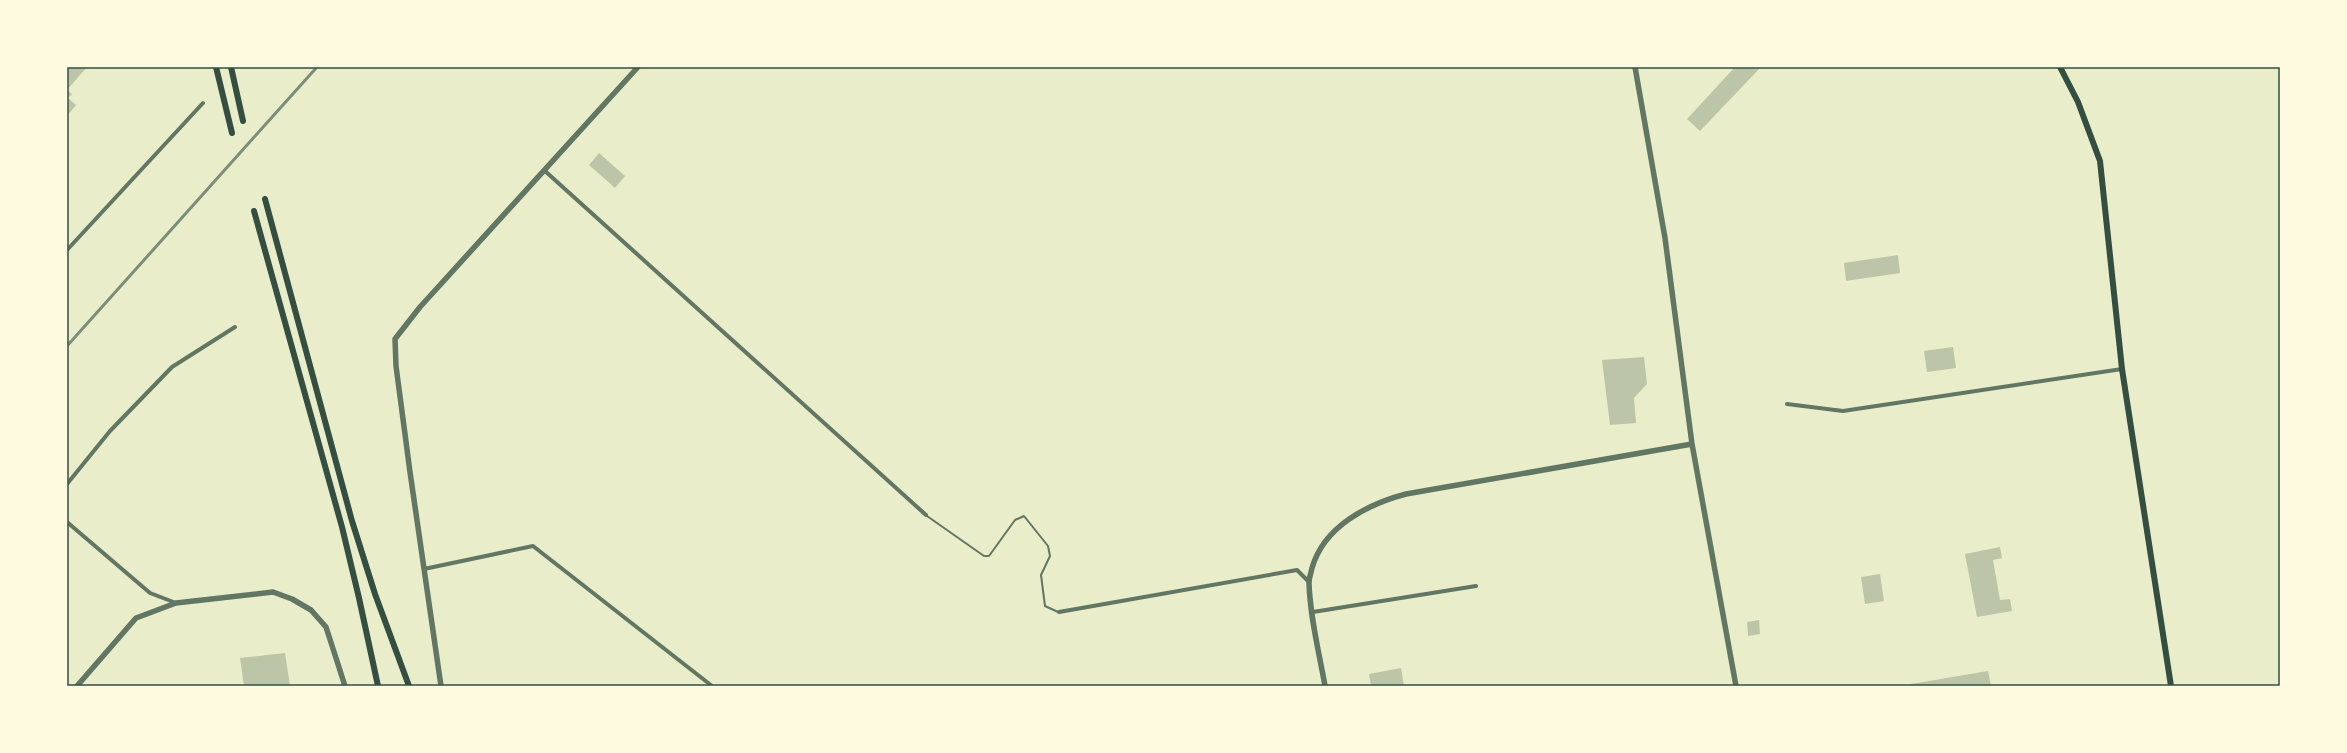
<svg xmlns="http://www.w3.org/2000/svg" width="2347" height="753" viewBox="0 0 2347 753" font-family="'Libre Baskerville',serif">
	<rect width="100%" height="100%" fill="#e9edc9"/>
	<!-- building -->
	<path fill="#bcc5a7" d="M67 67H87L67 90 72 94 68 98 76 105 67 116Z
		M1735 67H1761L1700 131 1687 119Z
		M599 153 625 176 615 188 589 165Z
		M1898 255 1900 273 1846 281 1844 263Z
		M1953 347 1956 368 1927 372 1924 351Z
		M1644 357 1647 384 1634 398 1636 423 1610 425 1602 360Z
		M2000 547 2002 558 1993 560 2000 600 2010 599 2012 611 1977 617 1965 554Z
		M1880 574 1884 601 1865 604 1861 577Z
		M1759 620 1760 634 1748 636 1747 622Z
		M285 653 290 686H244L240 658Z
		M1401 668 1404 686H1371L1369 674Z
		M1988 671 1991 686H1911V684Z"/>
	<g fill="none" stroke-linecap="round" stroke-linejoin="round">
		<!-- service -->
		<path stroke="#617663" stroke-width="2" d="M927 516 984 556H989L1015 520 1024 516 1048 546 1050 556 1041 575 1045 606 1058 612"/>
		<!-- minor -->
		<path stroke="#617663" stroke-width="4" d="M545 171 926 515
			M67 250 203 103
			M1787 404 1843 411 2122 369
			M67 484 110 431 172 367 235 327
			M67 522 150 593 176 603
			M424 569 533 546 712 686
			M1059 612 1297 570 1309 582
			M1313 612 1476 586"/>
		<!-- tertiary -->
		<path stroke="#617663" stroke-width="5.5" d="M1635 67 1665 238 1692 444 1736 686
			M77 686 136 618 176 603 273 592 292 599 311 610 326 627 345 686
			M441 686 410 472 396 366 395 339 420 307 638 67
			M1325 686C1319 652 1310 617 1309 583 1309 578 1311 573 1312 568 1324 526 1368 504 1406 494L1692 444"/>
		<!-- secondary -->
		<path stroke="#344e41" stroke-width="6" d="M216 67 232 133
			M231 67 243 121
			M2060 67 2078 102 2100 161 2122 369 2171 686
			M265 199 352 521 375 594 409 686
			M254 211 342 527 359 598 378 686"/>
		<!-- rail -->
		<path stroke="#7c8e77" stroke-width="3" d="M67 346 317 67"/>
	</g>
	<!-- border -->
	<rect width="2347" height="753" fill="none" stroke="#fefae0" stroke-width="136"/>
	<rect x="68" y="68" width="2211" height="617" fill="none" stroke="#344e41" stroke-width="1.5"/>
</svg>
